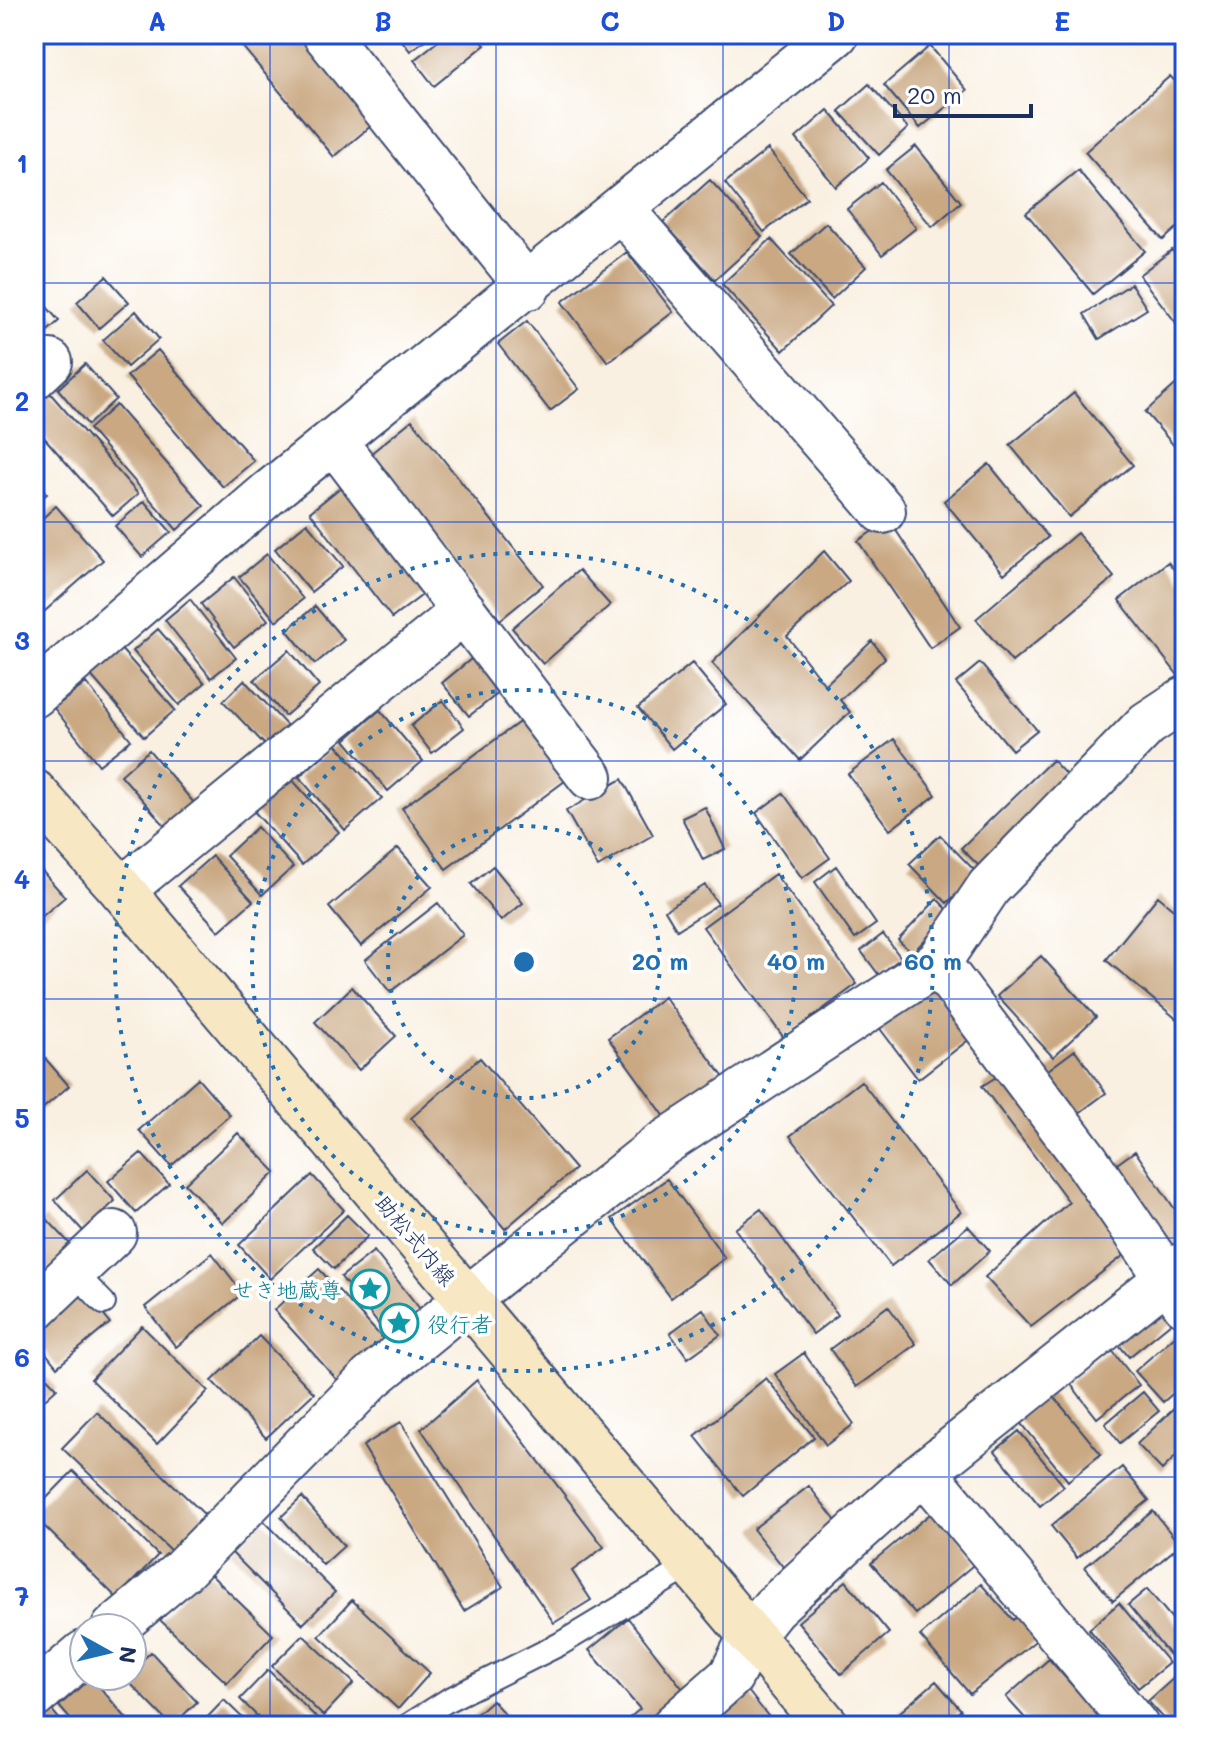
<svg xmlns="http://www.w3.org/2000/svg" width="1219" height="1760" viewBox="0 0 1219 1760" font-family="Mali,'Klee One',sans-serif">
	<rect width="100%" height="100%" fill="#fff"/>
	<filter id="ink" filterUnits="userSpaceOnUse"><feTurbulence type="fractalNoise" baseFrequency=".0125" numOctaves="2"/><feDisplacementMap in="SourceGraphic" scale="16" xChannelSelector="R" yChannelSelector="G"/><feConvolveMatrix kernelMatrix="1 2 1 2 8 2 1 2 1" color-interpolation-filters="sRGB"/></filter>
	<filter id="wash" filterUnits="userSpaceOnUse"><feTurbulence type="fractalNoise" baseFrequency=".006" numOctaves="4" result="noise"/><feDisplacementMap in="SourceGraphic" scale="32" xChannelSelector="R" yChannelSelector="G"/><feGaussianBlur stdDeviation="1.8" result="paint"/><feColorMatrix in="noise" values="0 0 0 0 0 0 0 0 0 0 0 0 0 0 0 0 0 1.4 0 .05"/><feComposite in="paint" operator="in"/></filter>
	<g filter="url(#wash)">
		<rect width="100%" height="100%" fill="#f9f0e1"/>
		<g id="blocks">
			<!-- building -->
			<path fill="#c9a882" d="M232 34H306L378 120 334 157Z
				M397 34H433L410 51Z
				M447 34H476L485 45 434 86 414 60Z
				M930 46 967 90 920 128 884 85Z
				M1170 76 1185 92V221L1163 240 1085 152Z
				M869 84 908 128 879 155 839 111Z
				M828 110 869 158 836 187 796 138Z
				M916 146 961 202 932 227 886 170Z
				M768 149 807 198 764 232 725 183Z
				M1078 170 1145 251 1093 294 1026 213Z
				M710 180 762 237 715 280 663 222Z
				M881 182 916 228 882 255 847 209Z
				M826 223 866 267 832 299 791 254Z
				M771 239 831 306 783 351 722 284Z
				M1172 250 1185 268V326L1181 329 1139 275Z
				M627 252 673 312 608 362 562 302Z
				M106 276 129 302 99 328 77 302Z
				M1131 284 1147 309 1099 339 1084 314Z
				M34 292 59 321 34 343Z
				M136 311 159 339 127 367 103 340Z
				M527 321 579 389 550 411 498 344Z
				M158 350 254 461 223 487 127 376Z
				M85 364 116 399 88 425 58 389Z
				M1182 379 1185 383V451L1181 454 1145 412Z
				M49 392 138 494 113 516 34 426V405Z
				M1074 393 1133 465 1069 517 1010 445Z
				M116 405 204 506 177 530 89 429Z
				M412 420 543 585 500 620 369 455Z
				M989 464 1048 537 1004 574 944 501Z
				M34 479 47 494 34 505Z
				M351 479 434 586 392 618 310 512Z
				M144 501 171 532 142 557 115 526Z
				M56 506 103 560 37 618 34 526Z
				M889 520 960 627 930 648 858 541Z
				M307 523 343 566 311 592 275 549Z
				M1077 533 1114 577 1012 662 976 619Z
				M824 551 849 581 787 636 825 685 872 641 885 658 840 700 850 712 800 760 712 663Z
				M267 554 303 599 276 621 239 577Z
				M1168 562 1185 584V676L1181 679 1119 600Z
				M579 570 610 605 543 664 512 628Z
				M234 577 268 620 234 647 201 604Z
				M190 599 236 658 211 678 165 620Z
				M315 606 344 640 315 664 287 630Z
				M158 629 205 683 179 705 133 651Z
				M119 647 175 710 144 737 89 673Z
				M289 650 319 686 285 716 254 680Z
				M482 650 510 684 469 716 442 683Z
				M692 663 726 704 672 749 638 708Z
				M980 663 1037 730 1012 750 956 683Z
				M244 680 289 728 268 748 223 701Z
				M86 683 131 740 99 765 54 708Z
				M443 700 464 728 432 753 411 726Z
				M380 710 423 761 388 791 345 740Z
				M533 712 577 772 446 869 402 808Z
				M894 739 936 795 890 830 848 774Z
				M336 744 382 798 345 830 299 777Z
				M149 750 194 803 166 827 121 775Z
				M1052 760 1072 781 982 869 961 848Z
				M289 776 339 832 302 865 252 809Z
				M622 779 653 835 598 867 566 811Z
				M783 793 830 858 802 878 756 813Z
				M705 807 725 849 703 860 682 818Z
				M257 827 293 867 262 895 226 856Z
				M940 835 978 874 947 903 909 864Z
				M398 848 432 887 361 946 329 907Z
				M212 856 253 901 219 931 178 886Z
				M493 866 523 903 501 921 471 884Z
				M836 866 876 924 855 939 815 882Z
				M41 870 65 897 34 923V875Z
				M775 874 857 984 784 1038 703 927Z
				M705 885 718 904 677 930 665 910Z
				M1158 896 1185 919V1026L1106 960Z
				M937 899 951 913 912 953 898 940Z
				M438 903 463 935 390 992 365 960Z
				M883 934 901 958 879 975 861 951Z
				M1041 956 1096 1017 1053 1057 997 996Z
				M931 986 971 1038 918 1079 878 1026Z
				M352 987 396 1036 359 1070 315 1022Z
				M664 997 728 1083 671 1125 608 1038Z
				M38 1050 69 1086 34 1116V1053Z
				M1075 1050 1106 1093 1071 1119 1040 1076Z
				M480 1058 575 1169 505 1229 411 1118Z
				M1007 1070 1136 1246 1031 1327 985 1277 1069 1202 982 1086Z
				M198 1078 230 1115 171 1166 139 1130Z
				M861 1081 961 1212 891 1266 790 1136Z
				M238 1133 276 1172 223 1223 185 1184Z
				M1135 1151 1185 1224V1245L1166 1259 1106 1172Z
				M141 1153 169 1184 136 1213 108 1181Z
				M87 1170 115 1201 83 1231 55 1200Z
				M312 1175 344 1210 270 1279 239 1245Z
				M667 1179 725 1258 671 1298 612 1219Z
				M761 1209 838 1315 813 1334 735 1229Z
				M347 1215 368 1236 334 1269 313 1248Z
				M45 1217 73 1247 34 1283V1228Z
				M968 1226 990 1251 952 1285 929 1259Z
				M374 1251 420 1309 388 1336 341 1277Z
				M212 1253 243 1293 176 1347 145 1307Z
				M319 1269 384 1340 338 1381 274 1310Z
				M80 1286 110 1323 57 1367 34 1338V1323Z
				M1151 1297 1171 1323 1129 1357 1108 1332Z
				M888 1306 916 1344 857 1387 830 1349Z
				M703 1309 720 1335 688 1358 670 1333Z
				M142 1326 208 1391 157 1444 91 1379Z
				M1185 1327V1383L1163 1402 1135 1371Z
				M259 1336 314 1393 266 1438 212 1381Z
				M1111 1349 1139 1385 1097 1418 1069 1382Z
				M804 1353 854 1424 826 1445 775 1374Z
				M34 1364 57 1388 34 1409Z
				M766 1378 814 1437 743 1496 695 1436Z
				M477 1380 604 1547 572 1571 591 1600 554 1623 421 1429Z
				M1050 1392 1101 1454 1068 1481 1018 1419Z
				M1143 1392 1159 1411 1120 1443 1105 1424Z
				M1185 1398V1447L1162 1470 1137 1444Z
				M97 1412 205 1515 171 1551 62 1448Z
				M401 1422 503 1587 464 1611 363 1446Z
				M1019 1431 1064 1486 1040 1506 995 1451Z
				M1122 1467 1149 1500 1077 1558 1051 1526Z
				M73 1471 158 1555 117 1598 34 1516V1511Z
				M809 1486 839 1525 784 1568 753 1529Z
				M302 1497 344 1546 323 1565 281 1517Z
				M935 1510 978 1561 915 1614 871 1563Z
				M1153 1511 1180 1545 1113 1601 1085 1567Z
				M262 1519 335 1592 303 1624 230 1551Z
				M206 1570 273 1635 227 1683 160 1620Z
				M846 1581 889 1633 841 1674 798 1622Z
				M981 1584 1013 1620 1029 1606 1050 1629 970 1694 920 1636Z
				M1147 1589 1185 1634V1646L1171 1657 1128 1605Z
				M352 1600 430 1673 398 1709 319 1636Z
				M1119 1603 1169 1663 1138 1688 1089 1629Z
				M628 1618 689 1697 660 1726H620L640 1709 589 1650Z
				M303 1635 354 1683 323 1716 272 1666Z
				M151 1652 197 1702 172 1726 123 1676H132V1670Z
				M1049 1659 1108 1726H1032L1006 1697Z
				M1185 1668V1708L1168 1723 1148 1701Z
				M268 1670 325 1726H267L240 1699Z
				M91 1677 133 1726H76L59 1706Z
				M936 1681 961 1710 942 1726H884Z
				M748 1691 776 1726H707Z
				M224 1700 251 1726H199Z
				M492 1700 515 1726H463Z
				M51 1709 65 1726H34V1722Z"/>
		</g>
	</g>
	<g filter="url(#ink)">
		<use href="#blocks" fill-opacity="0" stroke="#3c4c72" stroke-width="2"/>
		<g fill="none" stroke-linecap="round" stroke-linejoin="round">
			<!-- lane casing -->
			<g stroke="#3c4c72" stroke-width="26">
				<path id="lane" d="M74 1272 104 1303
					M407 1726 448 1700 560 1644 690 1566"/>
			</g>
			<!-- street casing -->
			<g stroke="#3c4c72" stroke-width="48">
				<path id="street" d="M325 34 528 287
					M622 210 883 511
					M34 377 50 362
					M334 441 590 777
					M34 695 270 492 836 34
					M122 890 464 611
					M938 963 1087 1161 1185 1304
					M34 1309 114 1233
					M925 1472 1136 1726
					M114 1628 183 1570 371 1378 466 1300 658 1147 938 963 989 887 1147 724 1185 699
					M34 1696 84 1653
					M674 1726 731 1676 751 1636 773 1608 913 1481 1185 1264"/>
			</g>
			<!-- secondary casing -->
			<g stroke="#3c4c72" stroke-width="48">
				<path id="secondary" d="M34 792 122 890 827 1726"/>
			</g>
			<!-- lane -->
			<use href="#lane" stroke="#fff" stroke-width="22"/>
			<!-- street -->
			<use href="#street" stroke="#fff" stroke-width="44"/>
			<!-- secondary -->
			<use href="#secondary" stroke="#f7e8c3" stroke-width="44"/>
		</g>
	</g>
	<!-- grid -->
	<path fill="none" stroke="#1d4ed8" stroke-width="2" stroke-opacity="0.55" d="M270 34V1726M496 34V1726M723 34V1726M949 34V1726M34 283H1185M34 522H1185M34 761H1185M34 999H1185M34 1238H1185M34 1477H1185"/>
	<!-- distance rings -->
	<g fill="none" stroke="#1f6fb2" stroke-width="4" stroke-dasharray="4 8">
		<circle cx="524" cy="962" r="136"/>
		<circle cx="524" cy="962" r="272"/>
		<circle cx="524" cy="962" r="409"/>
	</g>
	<!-- icons -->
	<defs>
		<g id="sight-ring" transform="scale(2)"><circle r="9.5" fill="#fff" stroke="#0f9aa8" stroke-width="1.5"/><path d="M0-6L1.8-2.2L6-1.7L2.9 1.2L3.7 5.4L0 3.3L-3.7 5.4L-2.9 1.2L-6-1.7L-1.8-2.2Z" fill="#0f9aa8"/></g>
	</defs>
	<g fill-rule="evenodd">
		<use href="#sight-ring" x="370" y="1289"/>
		<use href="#sight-ring" x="399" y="1323"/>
	</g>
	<g text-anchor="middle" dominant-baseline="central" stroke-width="7" stroke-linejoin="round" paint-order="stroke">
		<!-- street labels -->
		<g font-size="22" fill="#1b2f5e" stroke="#fff">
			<text transform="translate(416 1240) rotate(50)">助松式内線</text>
		</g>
		<!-- culture labels -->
		<g font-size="22" fill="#0d838f" stroke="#fff" text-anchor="end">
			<text x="342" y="1289">せき地蔵尊</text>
			<text x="427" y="1323" text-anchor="start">役行者</text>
		</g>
	</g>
	<circle cx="524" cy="962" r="12" fill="#1f6fb2" stroke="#fff" stroke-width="4"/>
	<g font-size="24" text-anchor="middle" font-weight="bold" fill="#1f6fb2" stroke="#fff" stroke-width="7" stroke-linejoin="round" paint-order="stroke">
		<text x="660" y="970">20 m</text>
		<text x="796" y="970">40 m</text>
		<text x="933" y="970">60 m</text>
	</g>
	<!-- margin -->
	<rect width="1219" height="1760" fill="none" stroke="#fff" stroke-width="88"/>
	<!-- north arrow -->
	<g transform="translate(108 1652) rotate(98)"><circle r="38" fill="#ffffff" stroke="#a4acbf" stroke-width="2"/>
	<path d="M0-6L14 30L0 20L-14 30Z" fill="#1f6fb2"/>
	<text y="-12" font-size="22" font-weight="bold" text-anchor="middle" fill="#1b2f5e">N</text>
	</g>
	<!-- scale -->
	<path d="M895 104v12h136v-12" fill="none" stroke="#1b2f5e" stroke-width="4"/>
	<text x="907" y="104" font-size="24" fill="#1b2f5e" stroke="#ffffff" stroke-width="6" paint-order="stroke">20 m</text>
	<rect x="44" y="44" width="1131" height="1672" fill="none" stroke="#1d4ed8" stroke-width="3"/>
	<g font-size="26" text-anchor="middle" font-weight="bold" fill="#1d4ed8">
		<text x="157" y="31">A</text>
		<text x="383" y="31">B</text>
		<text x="610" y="31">C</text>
		<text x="836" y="31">D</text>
		<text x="1062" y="31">E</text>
		<text x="22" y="173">1</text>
		<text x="22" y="411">2</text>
		<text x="22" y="650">3</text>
		<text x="22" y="889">4</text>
		<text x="22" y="1128">5</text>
		<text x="22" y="1367">6</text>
		<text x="22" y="1606">7</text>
	</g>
</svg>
